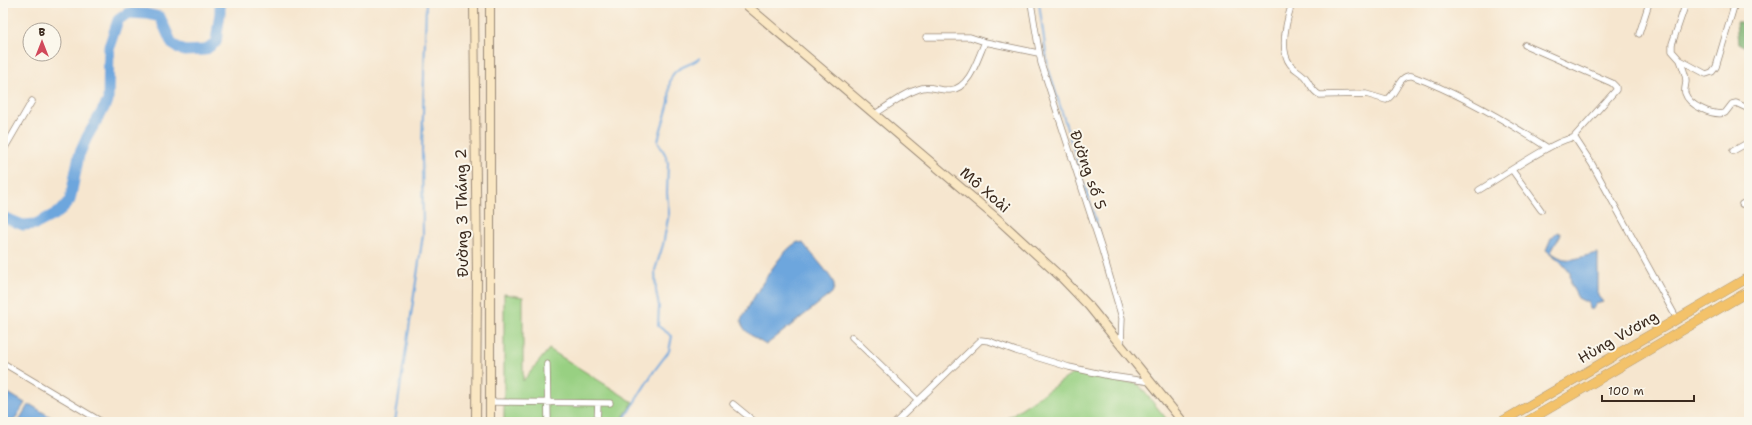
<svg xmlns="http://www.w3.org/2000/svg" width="1752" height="425" viewBox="0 0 1752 425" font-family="'Shantell Sans',sans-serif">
	<rect width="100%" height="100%" fill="#fbf7ec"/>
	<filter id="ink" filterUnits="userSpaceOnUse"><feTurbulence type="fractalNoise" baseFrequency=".025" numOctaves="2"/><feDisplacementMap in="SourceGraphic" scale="8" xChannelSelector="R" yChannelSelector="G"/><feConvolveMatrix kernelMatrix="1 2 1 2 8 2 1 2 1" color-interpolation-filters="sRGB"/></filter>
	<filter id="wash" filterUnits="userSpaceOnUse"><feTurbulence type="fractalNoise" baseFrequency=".012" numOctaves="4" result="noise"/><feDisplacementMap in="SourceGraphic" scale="16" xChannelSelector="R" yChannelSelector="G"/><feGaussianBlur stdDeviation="0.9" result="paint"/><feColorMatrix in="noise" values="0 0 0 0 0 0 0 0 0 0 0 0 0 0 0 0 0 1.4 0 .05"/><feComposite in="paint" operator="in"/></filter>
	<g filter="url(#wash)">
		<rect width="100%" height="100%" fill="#f6e6cf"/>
		<!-- green -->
		<path fill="#98d082" stroke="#6a7d50" d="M504 294 523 297V381L549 349 633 402 620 422H504Z
			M1074 373 1138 384 1169 422H1001Z"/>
		<!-- forest -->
		<path fill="#7ab270" stroke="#5a6e47" d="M1736 22H1740L1749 27V49L1738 43Z"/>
		<!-- water -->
		<path fill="#6da6dd" stroke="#54687e" d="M1557 232 1561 234 1551 252C1568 266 1579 256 1598 253V296L1603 302 1596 304 1592 310 1589 309 1588 303 1578 298 1571 285 1570 273 1560 261 1546 250 1551 238Z
			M798 242 803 243C809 251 832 276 834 284 835 288 833 290 832 293L766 345C758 340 741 331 741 320 752 301 779 250 798 242Z
			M3 390 25 403 13 422H5L3 420Z
			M28 405H31L59 422H18Z"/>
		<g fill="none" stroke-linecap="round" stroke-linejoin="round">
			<!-- stream -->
			<path stroke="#6da6dd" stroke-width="2" d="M1039 3 1048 67 1100 235
				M395 422 423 235 422 152 426 3
				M622 422 654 371 669 351 672 336 658 326 659 306 656 291 655 270 663 245 669 213 667 193 668 163 665 154 658 142C660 130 665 118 668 106 672 94 665 81 676 71 681 66 693 64 700 58"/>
			<!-- river -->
			<path stroke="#6da6dd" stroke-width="11" d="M3 217 23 225 36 224 59 212 70 200 79 155 87 137 108 101 109 47 118 20 128 13 147 14 160 17 172 44 184 51 205 50 216 42 220 13V3"/>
		</g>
	</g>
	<g filter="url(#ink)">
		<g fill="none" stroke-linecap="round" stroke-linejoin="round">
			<!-- minor casing -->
			<g stroke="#988876" stroke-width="7">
				<path id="minor" d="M1031 3 1041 63 1102 250 1122 318 1121 344
					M1292 3C1287 19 1279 50 1290 64 1294 69 1300 72 1304 76 1310 82 1312 92 1320 95L1366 94 1386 100C1397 95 1398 74 1412 76 1460 94 1505 120 1548 148
					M1686 3 1672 44V51L1680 60 1706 74 1712 72 1716 67 1735 3
					M1639 34 1649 3
					M926 37H970L985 42 1038 53
					M1525 45 1612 83 1616 87V90L1573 138
					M1680 60C1682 66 1686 74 1686 81 1686 85 1684 89 1685 93 1689 106 1713 116 1725 113L1732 104 1736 103 1749 109
					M875 114C889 105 906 92 922 88 931 86 941 91 950 90 970 89 978 57 985 42
					M3 151 32 101
					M1733 151 1749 142
					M1512 170 1541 210
					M1479 190C1495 181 1561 135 1575 138L1592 164 1677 319
					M1742 204 1749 201
					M852 337 918 401
					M3 363 102 422
					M547 364 548 422
					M490 402 610 403
					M733 404 755 422
					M597 422 598 403
					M896 422 981 340 989 341 1016 351 1069 367 1110 376 1151 382"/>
			</g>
			<!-- secondary casing -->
			<g stroke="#988876" stroke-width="10">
				<path id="secondary" d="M474 3 477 278 476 422
					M490 3V422
					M744 3 1000 221 1062 278 1089 306 1183 422"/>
			</g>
			<!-- primary casing -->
			<g stroke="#988876" stroke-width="10">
				<path id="primary" d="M1501 422 1749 277
					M1526 422 1749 291"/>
			</g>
			<!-- minor -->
			<use href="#minor" stroke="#fff" stroke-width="5.5"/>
			<!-- secondary -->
			<use href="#secondary" stroke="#fae7c3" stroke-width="8"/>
			<!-- primary -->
			<use href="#primary" stroke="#f3c26a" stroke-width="9"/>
		</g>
	</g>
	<g text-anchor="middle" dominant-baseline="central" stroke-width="4" stroke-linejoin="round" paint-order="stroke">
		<!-- street labels -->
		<g font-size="15" fill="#3b2a1e" stroke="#fbf7ec">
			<text transform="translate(1088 170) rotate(71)">Đường số 5</text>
			<text transform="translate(985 190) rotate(41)">Mô Xoài</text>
			<text transform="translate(462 213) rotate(-91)">Đường 3 Tháng 2</text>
			<text transform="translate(1618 337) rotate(-30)">Hùng Vương</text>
		</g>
	</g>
	<!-- margin -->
	<rect width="1752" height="425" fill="none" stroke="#fbf7ec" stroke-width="16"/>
	<!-- north arrow -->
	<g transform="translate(42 42)"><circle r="19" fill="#fbf7ec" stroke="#aea59a"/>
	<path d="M0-3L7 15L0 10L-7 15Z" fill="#d1495b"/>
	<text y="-6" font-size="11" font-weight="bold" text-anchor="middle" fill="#3b2a1e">B</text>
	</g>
	<!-- scale -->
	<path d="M1602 395v6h92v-6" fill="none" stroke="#3b2a1e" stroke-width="2"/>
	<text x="1608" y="395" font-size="12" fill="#3b2a1e" stroke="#fbf7ec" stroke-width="3" paint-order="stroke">100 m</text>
</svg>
